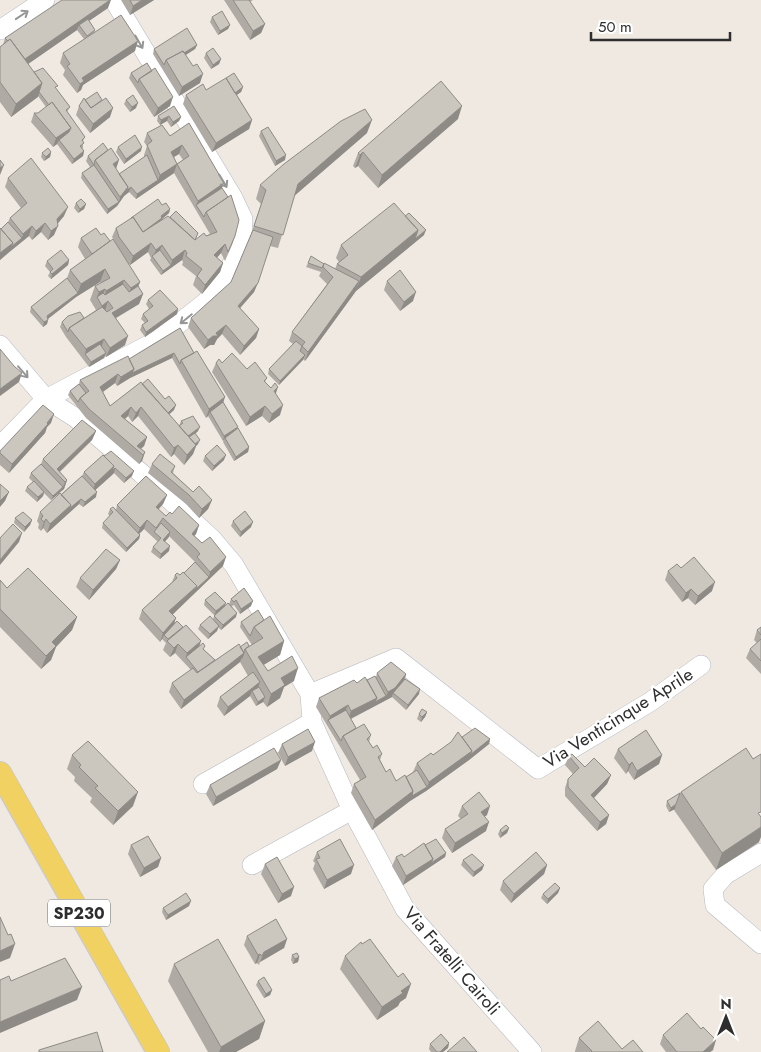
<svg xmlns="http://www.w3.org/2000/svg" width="761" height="1052" viewBox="0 0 761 1052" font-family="Jost,sans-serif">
	<rect width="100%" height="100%" fill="#efe9e1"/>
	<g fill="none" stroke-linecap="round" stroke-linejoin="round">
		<!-- minor casing -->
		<g stroke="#b4b7c1" stroke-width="20">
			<path id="minor" d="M0 30 45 0
				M0 345 46 399 76 418 141 473 212 539 234 565 310 694 312 722 352 810 405 909 532 1052
				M0 446 46 399 158 340 206 302 228 273 242 241 243 219 233 198 114 0
				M310 694 396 658 538 769 650 702 701 665
				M203 784 312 722
				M761 853 725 875 713 889 715 905 761 944
				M252 865 352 810"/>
		</g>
		<!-- major casing -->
		<g stroke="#c9c9c9" stroke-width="24">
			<path id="major" d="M0 773 158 1052"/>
		</g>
		<!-- minor -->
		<use href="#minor" stroke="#fff" stroke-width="19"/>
		<!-- major -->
		<use href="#major" stroke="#f2d163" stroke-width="22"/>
	</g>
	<!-- wall -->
	<path fill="#afaba4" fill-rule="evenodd" d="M121 0H154L130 15Z
		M224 0H253L250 2 265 24 261 33 250 40Z
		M108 8 89 21 95 32 135 51 83 85 81 90 77 93 63 75 65 70 60 63 63 53 84 39 77 30 28 64 34 72 56 89 70 107 67 112 85 137 83 141V148H82L84 151 83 156 72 164 57 144 53 147 31 122 34 113H38L46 107 38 96 11 117 0 102V47L3 45 5 38Z
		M212 17 230 25 228 29 218 35 210 22Z
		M197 45 195 49 186 55 200 83 179 96 153 54 154 49Z
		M206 53 221 59 219 64 211 69 204 58Z
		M147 63 170 106 154 117 129 78 131 73Z
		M243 87 241 92 237 95 252 120 249 129 212 152 183 104 186 95 206 90Z
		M85 100 110 117 90 133 76 115 79 106Z
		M126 100 136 108 130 112 124 104Z
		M158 116 181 117 179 121 171 127 167 121 160 125 157 121Z
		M458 119 378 188 358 166 355 168 353 166 358 153Z
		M189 123 224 183 222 188 235 236 232 245 225 261 221 253 217 258 223 263 220 272 202 294 193 285 196 276 182 265 183 262 182 260 161 275 150 260 151 258 148 252 130 265 126 260 140 282 138 286 143 294 139 304 116 318 125 345 106 357 105 355 104 358 89 367 66 337 60 327 62 322 84 318 96 310 90 300 95 286 101 283 100 282 76 297 48 319 47 324 43 327 30 312 31 307 67 278 70 270 85 259 78 247 81 238 101 235 110 241 114 240 112 237 116 228 162 205 170 209 169 213 162 219V220L198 233 195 240 210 234 174 173 136 199 129 192 124 196 117 206 107 214 81 178 82 173 90 167 86 161 88 156 116 169 119 174 144 157V155L147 146 144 142 147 133 170 136ZM179 154 183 160 177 164 174 157Z
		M261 131 285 160 275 166 259 136Z
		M367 133 294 196 278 248 270 246 254 292 240 308 259 329 256 338 240 355 222 334 217 339 214 345H210L204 349 188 327 191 318 231 282 251 234 261 204 256 199 260 185Z
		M118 147 141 151 124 164 116 152Z
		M51 152 50 157 44 161 41 157 42 153Z
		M8 178 64 216 57 224 54 235 48 240 41 232 32 240 29 236 0 260V228L1 229 8 222 10 218 21 208 5 187Z
		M76 203 86 204 84 209 78 213 74 208Z
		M405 216 424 235 356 291 305 361 303 359 279 385 268 374 269 369 293 344 289 341 292 332 327 284 319 276 321 272 306 267 308 263 324 264 335 269 337 264 339 262 336 258 341 245Z
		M69 260 68 265 51 279 48 276 50 272 45 266 47 261Z
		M387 281 413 301 400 311 384 290Z
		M148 300 178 309 177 314 145 337 140 330 142 325 145 323 141 319 143 314 149 309 146 304Z
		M180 328 194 353 225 397 223 402 237 429 249 447 248 452 234 461 223 442 224 440 223 441 208 416 206 418 172 358 130 378 117 386 115 383 103 392 110 406 141 382 174 410 169 414 179 426 181 421 198 431 195 434 198 444 196 446 193 454 184 465 174 454 171 457 138 416 132 422 128 416 125 419 147 437 144 446 141 449 145 452 142 461 139 464 86 418 68 395 70 391 79 384 80 380 129 359Z
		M216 363H222L247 369 267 378 265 382 276 394 280 415 269 423 262 416 246 426 212 372Z
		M51 423 47 427 45 433 9 473 0 465V451Z
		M96 431 92 440 60 472 67 480 64 489 51 500 44 493 43 496 37 502 25 491 27 487 33 482 29 478 31 473 41 464 43 459Z
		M103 455 132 476 124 483 114 473 95 490 96 497 83 507 79 504 47 533 43 528 41 531 38 528 39 524 37 521 40 512 82 476 84 472Z
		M205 456 224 460 212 471 203 461Z
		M152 464 175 466 173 473 193 492 212 500 208 509 199 518 186 504 148 473Z
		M167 495 163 504 158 510 166 516 172 514 199 525 196 534 194 536 223 566 172 614 175 623 215 660 240 647 249 646 252 645 240 627 241 622 264 620 284 641 280 655 263 665 268 671 294 681 284 687 280 698 267 707 263 702 256 706 250 696 224 716 217 706 220 697 248 676 240 662 181 709 169 692 172 683 191 670 175 653 170 657 163 650 166 643 162 639 160 642 139 619 142 610 172 582 175 575H180L185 573 195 562 169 536 165 541 169 551 160 559 151 552 153 547 158 542 144 529 139 534 140 535 139 539 126 552 102 528 103 523 110 516 108 514 110 509 116 510 117 505Z
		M15 518 32 520 30 525 24 532 14 523Z
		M233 521 251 527 240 537 231 526Z
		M120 560 116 569 89 600 76 587 80 578Z
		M681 568 712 591 695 605 688 598 682 602 665 580 668 571Z
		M0 580 7 588 77 617 72 630 56 647 51 660 41 669 0 627Z
		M244 588 251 606 240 614 234 605 232 606 236 617 221 630 218 627 217 631 208 639 198 629 200 625 213 620 214 616 219 612 214 615 204 605 205 600 225 606 229 604 231 599Z
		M761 627V674L746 658 750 649 757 643 754 640 757 630Z
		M377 673 406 674 405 679 419 694 406 710 392 697 351 719 356 728 371 735 369 742 373 748 382 754 380 760 386 772 396 781 406 777 413 772 417 763 433 755 462 737 490 739 489 744 469 760 426 791 410 801 372 830 351 793 354 784 360 780 339 745 316 707 319 698 357 683 376 677Z
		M427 712 425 717 421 722 417 719 419 714Z
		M282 744 312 751 285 766 278 753Z
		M618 749 662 755 659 764 634 780 628 771 626 774 614 758Z
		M72 755 133 806 113 825 90 802 92 798 74 781 75 777 67 769Z
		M569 756 585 767 611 775 607 784 594 798 609 815 606 824 597 831 565 796V788L568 779 573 774 565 765Z
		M281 760 277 769 213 806 206 794 210 785Z
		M681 792 759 842 716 870 674 810 675 809 669 812 666 806 667 801 680 793Z
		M462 806 487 815 485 816 486 831 452 853 442 838 445 829 461 819 458 816Z
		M509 828 507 833 500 838 498 834 500 830Z
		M131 845 161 858 158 867 140 877 128 854Z
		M425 845 446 853 445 857 403 885 392 866 396 857H404Z
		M317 852 351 874 324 889 313 869 315 863 313 861Z
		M463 860 484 865 482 870 473 877 461 865Z
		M265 864 291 896 278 903 261 874Z
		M547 865 544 874 511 903 500 890 503 881Z
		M560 888 558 893 547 904 541 898 543 894Z
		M189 906 166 920 162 912 163 908Z
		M247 936 287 939 284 948 260 962 259 965 257 963 255 964 244 945Z
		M292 955 299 957 298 962 293 964 291 960Z
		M345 956 406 998 400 1002 398 1006 377 1020 340 969Z
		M174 964 265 1021 259 1039 236 1052H208L168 981Z
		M258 981 272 990 270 995 264 998 256 985Z
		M663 1035 713 1050 710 1052H666L660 1044Z
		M579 1038 622 1049 643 1052H575V1051Z
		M449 1043 448 1048 443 1052H431L429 1049 430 1044Z"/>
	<!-- shaded-wall -->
	<path fill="#8e8b86" d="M110 0H111L108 8 80 27 79 25 77 30 18 71 22 61Z
		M142 0H154L130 15 133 6Z
		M265 24 261 33 250 40 253 31Z
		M230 25 228 29 218 35 220 31Z
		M138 41 135 51 83 85 81 90 77 93 82 78Z
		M197 45 195 49 169 65 168 63Z
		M221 59 219 64 211 69 213 65Z
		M203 74 200 83 179 96 182 87Z
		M42 83 38 97 11 117 16 104Z
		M243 87 241 92 230 99 232 95Z
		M173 97 170 106 154 117 158 108Z
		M138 103 136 108 130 112 132 107Z
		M462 106 458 119 378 188 382 175Z
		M113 108 110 117 90 133 93 124Z
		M169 116 167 121 160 125 161 120Z
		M181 117 179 121 171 127 173 122Z
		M252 120 249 129 212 152 216 143Z
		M372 120 367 133 293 197 298 184Z
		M71 128 67 137 59 140 57 144 53 147 56 138Z
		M182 145 179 154 167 161 171 152Z
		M142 147 141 151 124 164 126 159Z
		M84 151 83 156 72 164 74 159Z
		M51 152 50 157 44 161 46 157Z
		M363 152 358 166 355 168 360 155Z
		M286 155 285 160 275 166 276 161Z
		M119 160 116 169 113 164Z
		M177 164 174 173 136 199 137 194 158 180 160 175Z
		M4 165 0 175V168Z
		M224 183 220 192 196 205 198 201Z
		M128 187H131L129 192 124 196 117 206 107 214 108 209 119 202 120 197Z
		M86 204 84 209 78 213 80 209Z
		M68 207 64 216 54 228 57 219Z
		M170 209 169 213 162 219 160 223 139 238 161 216Z
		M45 223 41 232 32 240 36 231Z
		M32 226 29 236 9 252 11 247 22 238 23 234Z
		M58 226 54 235 48 240 51 231Z
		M418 230H426L424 235 356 291 361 277Z
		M13 243 9 252 0 260V253Z
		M151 243 148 252 130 265 133 256Z
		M225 244 221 253 211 264 214 255Z
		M162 245 158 255 153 257 156 250Z
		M185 250 182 260 161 275 163 271 171 265 172 260Z
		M69 260 68 265 51 279 52 274Z
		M223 263 220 272 202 294 205 285Z
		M105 269 100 282 76 297 81 284Z
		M124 280 120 293 102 304 106 291Z
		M359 281 356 291 305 361 308 352Z
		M140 282 135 295 126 301 131 288Z
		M258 283 254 292 234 315 238 306Z
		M105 289 100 302 97 297 99 292Z
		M416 292 413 301 400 311 404 302Z
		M78 293 76 297 45 321 47 316Z
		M143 294 139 304 109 322 112 313Z
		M108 301 105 311 99 315 102 306Z
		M178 309 177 314 145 337 146 332Z
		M48 320 47 324 43 327 44 322Z
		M226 325 222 334 217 339 214 345H210L204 349 208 340Z
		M259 329 256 338 240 355 244 346Z
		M128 336 125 345 106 357 110 348Z
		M104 339 101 348 85 354 86 349Z
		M106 353 104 358 89 367 91 362Z
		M174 353 172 358 130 378 117 386 121 377 134 369Z
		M305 355 303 360 279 385 280 381Z
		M22 373 19 382 0 396V389Z
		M118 374 115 383 97 396 100 387Z
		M278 387 275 396 274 391Z
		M225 397 222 406 210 412 208 416 206 418 209 409Z
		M176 405 174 410 163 420 165 415Z
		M283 405 280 415 269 423 272 414Z
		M265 406 262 416 246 426 250 417Z
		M131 407 128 416 118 425 121 416Z
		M141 407 138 416 132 422 136 413Z
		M54 414 51 423 47 427 45 433 9 473 12 464Z
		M200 427 198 431 188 440 186 438Z
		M238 427 236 431 225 438 223 441 224 436Z
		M96 431 92 440 57 474V469Z
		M147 437 144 446 138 451 137 446Z
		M200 440 198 444 196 446 193 454 184 465 187 455 193 446Z
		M178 445 174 454 171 457 174 448Z
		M249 447 248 452 234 461 236 457Z
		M145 452 142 461 139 464 143 455Z
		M226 455 224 460 212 471 214 466Z
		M114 466 111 476 92 493 95 484Z
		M115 468 114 473 111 476 112 471Z
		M134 471 132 476 124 483 126 478Z
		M67 480 64 489 51 500 53 496 63 487 65 482Z
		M9 492 5 501 0 507V501Z
		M44 492 43 496 37 502 38 497Z
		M97 492 96 497 83 507 85 502Z
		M167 495 163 504 152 516 156 507Z
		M81 499 79 504 47 533 50 524 71 505Z
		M212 500 208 509 199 518 202 509Z
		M46 519 43 528 41 531 44 522Z
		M32 520 30 525 24 532 25 527Z
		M147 520 144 529 136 537 140 528Z
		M253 522 251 527 240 537 241 532Z
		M199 525 196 534 188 543 192 534Z
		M170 532 169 537 162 545 163 540Z
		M22 533 19 542 0 565V560Z
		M140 535 139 539 126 552 127 548Z
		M170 546 169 551 160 559 161 554Z
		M226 557 223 566 166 621 169 611 197 586 209 577 210 572Z
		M120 560 116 569 89 600 93 590Z
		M715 582 712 591 695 605 698 596Z
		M691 589 688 598 682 602 686 593Z
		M253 601 251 606 240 614 241 609Z
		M226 603 224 608 214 615 216 611Z
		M237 613 236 617 221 630 223 625Z
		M77 617 72 630 56 647 51 660 41 669 52 642Z
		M176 618 173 627 164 635 162 639 160 642 163 633Z
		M219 626 217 631 208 639 210 634Z
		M201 641 198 650 186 657 187 653Z
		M284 641 280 655 257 669 258 657Z
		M178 644 175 653 170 657 174 648Z
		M244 653 240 662 181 709 184 700Z
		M298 668 294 681 284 687 280 698 267 707 271 694 281 678Z
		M406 674 403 684 393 693 392 697 373 707 375 702 386 696 388 692Z
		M260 682 257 691H252L250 696 224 716 228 707Z
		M420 689 419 694 406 710 408 705Z
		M265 697 263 702 256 706 258 702Z
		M377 698 373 707 348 720 351 711Z
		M348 705 344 714 328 720 327 725 330 716Z
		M427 712 425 717 421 722 422 717Z
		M490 739 489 744 469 760 426 791 410 801 372 830 375 820 413 791 427 787 429 782 472 751Z
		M315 742 312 751 285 766 288 757Z
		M662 755 659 764 634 780 637 771Z
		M281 760 277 769 213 806 216 797Z
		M632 762 628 771 626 774 629 765Z
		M611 775 607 784 588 804 591 795Z
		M138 792 133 806 113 825 118 811Z
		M676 804 675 809 669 812 671 808Z
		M490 806 487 815 478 821 481 812Z
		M609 815 606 824 597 831 600 822Z
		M489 822 486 831 452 853 455 843Z
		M761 827V837L759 842 716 870 722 853Z
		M509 828 507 833 500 838 502 833Z
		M446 853 445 857 403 885 406 876 433 859Z
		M161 858 158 867 140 877 144 868Z
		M354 865 351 874 324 889 327 880Z
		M484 865 482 870 473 877 474 872Z
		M547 865 544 874 511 903 514 894Z
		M294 887 291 896 278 903 282 894Z
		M560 888 558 893 547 904 548 899Z
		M191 901 189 906 166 920 168 915Z
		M287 939 284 948 260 962 259 965 264 952Z
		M15 944 10 958 0 962V951Z
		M260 954 257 963 255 964 258 955Z
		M299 957 298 962 293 964 295 959Z
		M411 984 406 998 400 1002 398 1006 377 1020 382 1007 401 991Z
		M82 987 77 1000 0 1033V1022Z
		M272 990 270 995 264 998 266 994Z
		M265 1021 259 1039 236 1052H219L221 1047Z
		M716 1040 713 1050 710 1052H703Z
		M449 1043 448 1048 443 1052H440Z"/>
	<!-- building -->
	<path fill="#cbc7bf" stroke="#8e8b86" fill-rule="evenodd" d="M62 0H110L25 59 10 39 8 41 5 38Z
		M130 0H142L133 6Z
		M233 0H249L265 24 253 31Z
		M222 11 230 25 220 31 212 17Z
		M121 15 138 41 82 78 84 81 80 84 67 66 70 64 63 53Z
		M88 19 95 30 87 36 79 25Z
		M187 28 197 45 184 53 183 51 166 60 164 65 154 49Z
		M10 39 42 83 16 104 0 82V47Z
		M213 48 221 59 213 65 206 53Z
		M183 51 193 66 197 64 203 74 182 87 166 60Z
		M147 63 152 71 139 79 138 83 131 73Z
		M43 68 58 86 55 87 70 107 66 110 85 137 82 140 84 143 80 146 84 151 74 159 59 140 69 132 71 128 52 102 49 105 39 92 42 83 34 72Z
		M155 68 173 97 158 108 139 79Z
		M234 73 243 87 235 93 226 78Z
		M226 78 252 120 216 143 186 95 203 84 206 90Z
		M441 81 462 106 382 175 363 152 360 155 358 153Z
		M97 92 102 100 91 108 85 100Z
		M133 95 138 103 132 107 126 100Z
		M84 98 91 108 106 98 113 108 93 124 79 106Z
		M52 102 71 128 56 138 34 113H38Z
		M174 106 181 117 173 122 169 116 161 120 158 116Z
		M365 109 372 120 298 184 283 235 254 226 266 190 260 185 284 164 341 121Z
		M189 123 224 183 198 201 177 164 160 175 147 145 152 141 147 133 162 125 170 136ZM182 145 189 156 177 164 171 152Z
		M268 127 286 155 276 161 261 131Z
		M135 135 142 147 126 159 118 147Z
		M103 143 108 150 95 160 94 165 119 202 108 209 82 173 94 165 88 156Z
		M48 148 51 152 46 157 42 153Z
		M111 148 119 160 113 164 128 187 120 197 95 160Z
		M147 155 158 180 137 194 131 187 126 191 128 187 119 174Z
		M31 158 68 207 57 219 58 226 51 231 45 223 36 231 32 226 23 234 10 218 27 203 8 178Z
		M0 160 4 165 0 168Z
		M222 188 228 197 206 212 204 217 196 205Z
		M231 195 239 220 235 236 228 252 225 244 214 255 223 263 205 285 197 276 202 269 186 256 187 253 185 250 172 260 162 245 156 250 151 243 133 256 119 237 116 228 133 217 143 232 168 216 195 240 204 233 206 236 217 232 206 212Z
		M81 199 86 204 80 209 76 203Z
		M158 199 162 205 166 203 170 209 161 216 162 218 143 232 133 217 131 218Z
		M394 203 418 230 361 277 337 264 348 255 341 245Z
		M176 211 198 233 195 240 170 217Z
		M409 213 426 230 415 239 418 230 405 216Z
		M8 222 22 238 11 247 13 243 1 229Z
		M0 228 13 243 0 253Z
		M96 228 101 235 104 233 110 241 92 254 81 238Z
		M253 230 273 237 258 283 238 306 259 329 244 346 226 325 216 333 218 336H213L208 340 191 318 231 282Z
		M113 239 140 282 131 288 124 280 106 291 105 289 99 292 95 286 110 278 105 269 81 284 70 270Z
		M61 250 69 260 52 274 50 272 53 269 47 261Z
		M160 250 171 265 163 271 152 256Z
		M311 256 324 264 322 268 308 263Z
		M324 263 359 281 308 352 302 346 305 342 292 332 333 277 323 267Z
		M400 270 416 292 404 302 387 281Z
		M67 278 78 293 47 316 48 320 44 322 31 307Z
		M123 284 129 292 138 286 143 294 112 313 128 336 110 348 104 339 86 349 69 328 102 307 107 312 113 308 108 301 102 306 97 297 103 293 105 295Z
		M160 290 178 309 146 332 142 325 148 321 143 314 153 306 148 300Z
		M80 312 84 318 69 328 68 332 62 322 68 316Z
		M180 328 194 353 181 360 180 364 174 353 132 373 134 369 129 359Z
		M296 341 302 346 300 351 305 355 280 381 269 369Z
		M100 344 106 353 91 362 85 354Z
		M0 349 14 366 22 373 0 389Z
		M197 351 225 397 209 409 181 360Z
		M232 353 247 369 255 362 267 378 264 381 271 388 275 383 278 387 274 391 283 405 272 414 265 406 250 417 216 363 219 359 222 363Z
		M128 356 134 369 121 377 118 374 100 387 110 406 141 382 196 445 187 455 178 445 174 448 141 407 136 413 131 407 121 416 147 437 137 446 145 452 143 455 89 409 80 398 89 391 80 380Z
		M148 379 165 399 169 396 176 405 168 413 142 384Z
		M79 384 86 393 80 398 78 402 70 391Z
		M223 402 238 427 224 436 210 412Z
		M43 405 54 414 47 423 48 424 12 464 0 453V451Z
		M193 416 200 427 188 436 179 426 183 423 181 421Z
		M82 420 96 431 57 469 67 480 65 482 43 459Z
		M238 428 249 447 236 457 225 438Z
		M195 433 200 440 195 444 189 437Z
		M217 445 226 455 214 466 205 456Z
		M111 451 134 471 126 478 115 468 112 471 114 466 104 456Z
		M160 454 175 466 171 472 193 492 199 486 212 500 202 509 189 495 152 464Z
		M103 455 114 466 95 484 84 472Z
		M41 464 63 487 53 496 31 473Z
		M82 476 97 492 85 502 81 499 69 509 71 505 61 495Z
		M146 476 167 495 156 507 166 516 170 512 172 514 179 506 199 525 192 534 202 543 210 537 226 557 210 572 197 557 200 554 196 549 163 518 156 528 147 520 140 528 117 505Z
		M34 481 44 492 38 497 27 487Z
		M0 484 9 492 0 501Z
		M60 493 71 505 50 524 46 519 44 522 41 519 43 516 40 512Z
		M113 507 140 535 127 548 103 523 113 512 110 509Z
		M245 511 253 522 241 532 233 521Z
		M23 512 32 520 25 527 15 518Z
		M161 523 170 532 163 540 170 546 161 554 153 547 161 538 154 532Z
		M13 524 22 533 0 560V538Z
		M106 549 120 560 93 590 80 578Z
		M694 557 715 582 698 596 691 589 686 593 668 571 677 564 681 568Z
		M195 562 209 577 195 590 197 586 184 573Z
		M28 568 77 617 52 642 56 646 46 656 0 609V580L7 588Z
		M183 572 197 586 169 611 176 618 163 633 142 610 177 578 175 575 177 573 180 575Z
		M244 588 253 601 241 609 236 600 234 602 231 599Z
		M215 592 226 603 216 611 205 600Z
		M228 603 237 613 223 625 214 616Z
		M258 610 264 620 254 627 250 636 241 622Z
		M210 616 219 626 210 634 200 625Z
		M270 616 284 641 258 657 268 671 292 656 298 668 281 678 285 685 271 694 245 649 263 638 254 627Z
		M177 621 183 627 168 639 164 635Z
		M186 625 201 641 187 653 178 644 174 648 167 641Z
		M761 627V635L757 630Z
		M761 639V661L750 649Z
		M247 642 249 646 245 649 242 658 244 653 240 647Z
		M203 643 205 646 203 649 215 660 198 672 186 657Z
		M239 644 244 653 184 700 172 683 193 668 197 673Z
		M391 662 406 674 395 688 388 692 377 673Z
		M253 672 260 682 228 707 220 697Z
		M375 676 386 696 375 702 377 698 367 680Z
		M365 677 377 698 351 711 348 705 330 716 319 698 354 680 357 683Z
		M405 679 420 689 408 705 393 693Z
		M259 687 265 697 258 702 252 691Z
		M422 709 427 712 422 717 419 714Z
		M346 710 356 728 343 736 341 741 328 720Z
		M364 724 371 735 367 739 373 748 377 745 382 754 378 757 386 772 390 769 396 781 405 775 413 791 375 820 354 784 366 777 343 736Z
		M475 728 490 739 470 755 472 751 462 737Z
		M308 729 315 742 288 757 282 744Z
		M646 730 662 755 637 771 632 762 629 765 618 749Z
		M458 732 472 751 429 782 417 763 431 753 433 755 451 742Z
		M88 741 138 792 118 811 95 788 98 786 79 767 81 765 72 755Z
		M274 748 281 760 216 797 210 785Z
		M746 748 753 759 761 754V812L758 813 761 817V827L722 853 681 792Z
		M572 754 585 767 594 758 611 775 591 795 609 815 600 822 568 787V779L579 768 569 756Z
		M417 770 427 787 412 796 413 791 406 777Z
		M479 792 490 806 481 812 489 822 455 843 445 829 468 814 462 806Z
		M680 793 676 804 671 808 667 801Z
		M506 825 509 828 502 833 500 830Z
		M148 836 161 858 144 868 131 845Z
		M340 839 354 865 327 880 316 859 320 858 317 852Z
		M436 839 446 853 431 863 433 859 425 845Z
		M424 843 433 859 406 876 396 857 402 854 404 857Z
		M536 852 547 865 514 894 503 881Z
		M472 854 484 865 474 872 463 860Z
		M277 857 294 887 282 894 265 864Z
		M555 883 560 888 548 899 543 894Z
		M186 893 191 901 168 915 163 908Z
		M0 917 8 935 11 934 15 944 0 951Z
		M276 919 287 939 264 952 262 956 260 954 258 955 247 936Z
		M218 939 265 1021 221 1047 174 964Z
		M370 939 398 977 403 973 411 984 401 991 403 993 382 1007 345 956 361 942 362 944Z
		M297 953 299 957 295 959 292 955Z
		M65 958 82 987 0 1022V980L9 976 11 981Z
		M264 977 272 990 266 994 258 981Z
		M687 1013 701 1029 703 1027 716 1040 703 1052H677L663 1035Z
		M598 1021 622 1049 633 1040 643 1052H591L592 1051 579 1038Z
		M97 1032 103 1052H39V1050Z
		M441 1034 449 1043 440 1052H437L430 1044Z
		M464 1037 477 1052H447Z"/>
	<!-- one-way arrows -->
	<defs><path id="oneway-shaft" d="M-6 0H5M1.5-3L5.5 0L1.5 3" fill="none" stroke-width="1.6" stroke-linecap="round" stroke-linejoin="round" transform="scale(1.25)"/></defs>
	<g stroke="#969696">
		<use href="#oneway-shaft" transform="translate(22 15) rotate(-34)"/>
		<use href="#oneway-shaft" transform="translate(139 42) rotate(60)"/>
		<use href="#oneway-shaft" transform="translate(223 181) rotate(59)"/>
		<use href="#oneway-shaft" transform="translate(186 319) rotate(141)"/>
		<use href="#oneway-shaft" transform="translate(23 372) rotate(49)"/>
	</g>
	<g text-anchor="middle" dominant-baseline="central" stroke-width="4.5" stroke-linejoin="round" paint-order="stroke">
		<!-- shield labels -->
		<rect fill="#fff" stroke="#6d6d6d" stroke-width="1" x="48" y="899.5" width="62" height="27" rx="4"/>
		<g font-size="16" font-weight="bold" fill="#2e2e2e">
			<text x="79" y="913">SP230</text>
		</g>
		<!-- street labels -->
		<g font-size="18" fill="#2e2e2e" stroke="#fff">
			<text transform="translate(618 718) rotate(-32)">Via Venticinque Aprile</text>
			<text transform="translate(452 961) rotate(49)">Via Fratelli Cairoli</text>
		</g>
	</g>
	<!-- north arrow -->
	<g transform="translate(726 1017)" stroke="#ffffff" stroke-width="4" paint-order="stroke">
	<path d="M0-4L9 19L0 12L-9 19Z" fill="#2e2e2e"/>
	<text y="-8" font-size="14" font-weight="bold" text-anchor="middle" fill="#2e2e2e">N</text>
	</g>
	<!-- scale -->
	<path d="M591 32v8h139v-8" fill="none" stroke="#2e2e2e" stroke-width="2.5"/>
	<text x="598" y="32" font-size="15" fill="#2e2e2e" stroke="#ffffff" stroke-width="4" paint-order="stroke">50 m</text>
</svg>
